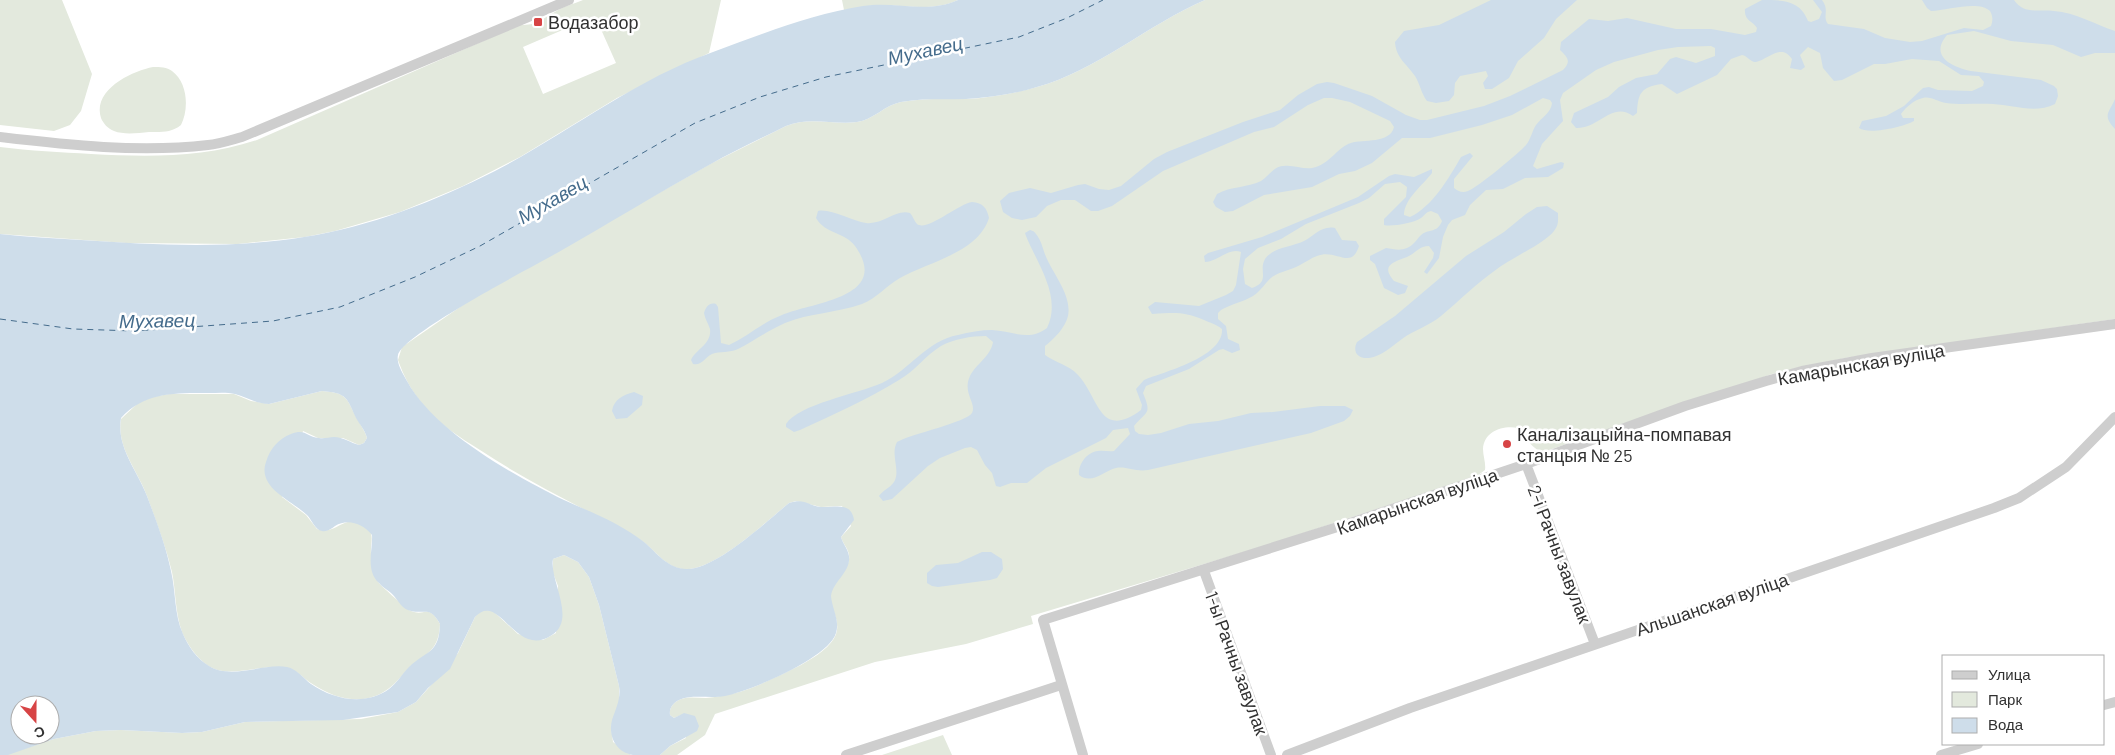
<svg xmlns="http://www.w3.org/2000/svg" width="2115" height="755" viewBox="0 0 2115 755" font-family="Barlow,sans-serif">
	<rect width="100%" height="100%" fill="#fff"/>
	<!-- green -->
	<path fill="#e3e9dd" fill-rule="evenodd" d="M0 0H62L92 74 81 111 70 125 54 131 0 125Z
		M583 0H721L709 53 617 98 520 157 463 186 400 212 335 231 305 237 238 244 126 243 0 234V147C30 151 61 152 91 154 148 157 203 158 257 140L520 25C538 25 539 21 553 13 562 7 573 4 583 0ZM595 16 616 63 543 94 523 47Z
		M842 0H958C934 11 910 6 884 5 870 5 857 8 844 10Z
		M1205 0H2115V319L1845 358 1772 374 1543 452C1530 449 1527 436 1518 428 1503 425 1484 431 1483 449 1483 456 1486 463 1485 470L1477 476 1264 546 1031 616 1033 624 966 644 875 662 715 714 705 735 677 755H660L670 746 686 738 681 715 674 718 670 715C669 708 673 703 679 700 687 696 697 698 706 698 725 696 744 692 761 684 782 674 834 654 837 630 839 617 828 604 831 592 835 580 851 568 849 555 848 548 843 544 841 537L851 526 842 506 821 507 796 501 789 503C766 522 718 567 689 569 666 571 656 549 639 539 586 509 531 484 480 450 459 437 439 424 424 406 412 392 404 377 398 360L402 347 476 296 712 163 786 126C810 116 832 125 857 122 873 120 885 105 901 102 923 98 944 99 966 99 989 98 1015 93 1037 87 1096 71 1149 24 1205 0Z
		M153 67C160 67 167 67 172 71 188 83 189 109 181 125 171 133 161 132 149 132 138 133 124 135 114 131 108 129 103 123 101 118 92 90 132 71 153 67Z
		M322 391C350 393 346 400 358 420 361 426 365 431 367 438L364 443 359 445 343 438H318L303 431 282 497 306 515 317 529C320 530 325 531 328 530 339 529 344 517 361 524 377 531 370 541 371 554 371 561 374 578 379 583 382 587 407 609 411 611 425 617 428 603 440 624 439 649 428 653 410 668 402 674 397 683 388 689 365 706 337 700 314 685 299 676 298 668 278 667 255 666 227 679 207 665 196 657 187 644 182 632 175 612 176 592 172 572 166 547 156 521 147 496 138 471 116 447 121 419L138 403 152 397 169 394H234L251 401 269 404Z
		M564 555 578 562 589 577 599 605 619 686V703L611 727 613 742 631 755H5L54 739 96 731 121 730 182 733 202 732 245 722 361 719 398 712 416 702 433 683 458 653 475 617 479 612 486 610 493 611 518 634 543 640 556 633 558 586 553 573V559Z
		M943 735 952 755H882Z"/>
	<!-- water -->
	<path fill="#ceddea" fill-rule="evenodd" d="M958 0H1205C1149 24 1096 71 1037 87 1015 94 989 98 966 99 944 100 923 98 901 102 885 105 873 120 857 122 832 125 810 116 786 126 760 139 734 151 709 165 658 193 608 224 557 253 532 267 403 334 398 355 396 363 403 374 407 381 434 431 513 475 564 500 581 508 600 515 616 524 625 529 635 535 644 542 657 553 668 569 687 569 716 569 766 522 789 503 805 498 808 506 821 507 835 508 851 501 854 520L841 537C843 544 848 549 849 556 851 572 833 581 831 596 832 609 840 620 836 633 829 658 750 691 725 696 711 699 692 694 679 700 673 703 669 708 670 715L674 718 684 713 695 716 699 726 697 731 670 746 660 755C651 755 641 755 633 755 615 752 608 735 612 720 616 708 621 699 619 686L599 605 589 577 578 562 564 555 553 559C549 580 577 619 552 635 515 660 500 590 475 617L450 669 428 688 416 702 398 712 343 720 245 722 202 732 182 733 121 730 96 731 54 739 8 755H0V234C27 237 54 238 81 240 155 245 231 249 304 237 369 227 436 201 495 171 568 133 634 80 713 52 762 34 812 14 863 6 896 1 928 14 958 0ZM322 391C347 393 347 398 356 418 360 425 365 430 367 438L364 443 359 445C351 443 343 437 334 437 329 437 324 439 319 438 306 437 306 428 291 434 278 439 270 449 266 462 257 488 291 500 307 515 312 520 315 530 322 531 327 532 331 529 335 526 348 518 363 524 372 535 373 550 365 570 379 583 383 588 390 591 394 596 399 602 402 609 411 611 426 614 430 606 440 624 439 654 427 650 409 667 402 674 397 683 389 689 366 706 334 700 311 684 303 678 297 669 287 667 263 663 232 680 209 666 197 659 188 646 183 634 174 614 176 592 171 571 166 546 156 520 147 496 137 470 116 447 121 418 144 392 176 393 208 393 217 393 227 392 235 394 247 397 256 404 269 404ZM20 705H50V735H20Z
		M1491 0H1577L1556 19 1544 38 1518 61 1509 78 1492 89H1485L1483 83 1488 76 1486 71 1460 76 1455 83 1454 95 1449 101 1436 103 1427 101C1421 93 1420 84 1415 76 1406 63 1396 58 1395 42L1404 31 1439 25Z
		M1762 0C1783 0 1800 0 1808 21L1811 22 1819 19 1822 12 1813 0H1822C1830 10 1822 17 1828 24L1864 29 1885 38 1910 42 1922 41 1964 28 1983 30 1991 26C1993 21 1993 16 1990 11 1979 0 1948 10 1931 11L1927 8 1922 0H2014C2024 15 2039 9 2054 11 2075 12 2096 25 2115 31V53H2095L2081 57 2053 45 2011 41 1974 31 1947 35C1929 56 1952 67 1971 71L2041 80 2054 86 2057 89 2058 96 2055 104C2035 114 2013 105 1993 104 1977 103 1961 105 1946 103 1938 102 1931 96 1923 98 1914 100 1906 107 1901 114L1903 118H1914V121C1903 127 1869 135 1859 128L1862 121 1886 116 1904 106 1923 88 1929 87 1938 90 1972 91 1983 86 1984 82 1979 76 1961 75 1939 61 1912 59 1885 64H1874L1842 80 1834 81 1823 68 1820 53 1808 47 1800 55 1805 67 1801 70 1790 68 1792 59C1781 43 1769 59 1756 62 1751 63 1748 56 1742 55L1731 59 1717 75 1677 94 1662 84C1641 87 1638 93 1637 113L1633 116C1612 101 1599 129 1576 128L1571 122 1574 113 1608 97 1619 87 1636 78 1657 74 1670 59 1676 57 1696 63 1715 56V48L1711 46 1678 47 1658 50 1614 62 1596 70 1563 93 1560 100 1563 121 1542 144 1533 166 1537 169 1561 162 1564 163 1563 168 1548 177 1525 178 1503 189 1486 190 1470 205 1465 215 1452 220 1448 225 1443 237 1439 258 1427 274 1424 272 1433 258 1434 253 1429 246C1419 246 1416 253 1407 257 1394 262 1380 265 1394 281L1408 286 1405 293 1398 295 1384 288 1375 264 1370 260V256L1386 248C1397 250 1406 252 1415 242 1417 240 1418 238 1420 236 1428 228 1437 234 1442 221L1438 214 1431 211C1426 212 1425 215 1421 218 1414 223 1391 227 1384 225V219L1406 197 1407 187 1400 182 1385 184 1369 198 1359 203 1306 224 1281 239 1258 248 1245 259 1243 269 1245 284 1252 288C1271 281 1258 271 1265 259 1273 247 1292 247 1304 241 1314 236 1322 225 1335 228L1342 240 1356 241 1359 246C1351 271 1336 248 1317 256 1311 258 1306 262 1300 265 1291 270 1281 271 1272 277 1265 283 1261 291 1253 296 1243 302 1231 304 1221 310L1218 313V319L1226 326 1228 339 1239 344 1240 350 1232 353 1223 349 1219 350 1189 369 1146 386 1143 393C1152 415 1147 410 1134 426L1135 431 1139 434 1148 435 1161 433 1189 424 1218 421 1251 413 1273 412 1320 406H1345L1353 410 1350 416 1344 421 1311 433 1148 470C1135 472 1126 466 1116 468 1104 471 1092 485 1079 475 1078 464 1087 452 1098 451 1103 450 1109 452 1114 451L1130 434 1128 428 1113 430 1106 438 1046 468 1027 483H1011L1000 487 996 486 992 473 985 465 977 450 971 447 965 448 940 458 928 466 892 499 883 501 879 496C883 490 890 488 894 482 901 470 890 455 897 442 911 434 967 422 972 413 977 403 962 393 970 376 976 364 991 356 993 342L986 336C971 336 954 339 941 346 926 355 915 371 899 380 868 399 833 415 800 430L794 432 786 427V424C799 404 857 394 882 383 911 369 926 341 958 335 969 332 981 330 992 330 1013 331 1029 342 1047 328 1062 297 1038 265 1026 236L1025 233 1030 230C1033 231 1034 231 1036 234 1042 241 1043 251 1047 259 1054 275 1072 296 1068 316 1065 328 1054 339 1045 346V355C1056 363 1069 365 1078 375 1099 397 1099 441 1141 410L1142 405 1136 389 1144 380C1164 372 1224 357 1222 329 1216 324 1210 323 1204 320 1182 311 1175 313 1152 314L1148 307 1155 302 1199 306 1226 295 1233 291 1236 285 1241 252C1229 247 1217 262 1205 262L1204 256 1208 253 1262 237 1358 197 1389 176 1395 174 1414 177 1432 169V173C1423 185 1404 199 1404 215L1410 217C1432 207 1449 178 1461 157L1470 153 1473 156 1454 179V188C1459 192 1463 193 1468 191 1477 188 1519 153 1526 145 1531 139 1532 131 1536 125 1542 117 1551 113 1552 103L1550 100 1543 98 1512 115 1482 125 1430 138H1402L1372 163 1355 171 1339 174 1312 187 1264 195 1233 211 1225 212 1216 207 1213 202 1217 194C1231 186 1247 188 1261 181 1269 176 1273 167 1283 166 1294 164 1305 171 1316 167 1331 162 1338 147 1351 143 1363 139 1390 144 1394 127L1390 121 1350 102 1332 98H1324L1308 105 1274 127 1254 132 1163 171 1112 206 1098 211H1091L1075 200H1061L1047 206 1036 217 1022 220 1012 218 1003 212 1000 201 1009 193 1030 188 1051 193 1078 185 1085 184 1099 189 1109 190 1121 186 1154 159 1167 152 1243 122 1280 110 1298 95 1317 84 1327 82 1334 83 1372 96 1406 115 1420 120H1427L1484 106 1510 96 1563 70C1572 61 1567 57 1560 50L1561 42 1589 19 1608 21 1627 18 1676 29H1711L1745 35 1756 32 1757 28C1752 20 1744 21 1745 9Z
		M2115 99V129C2102 115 2109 113 2115 99Z
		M972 202C983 203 987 208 989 218 978 253 928 262 900 278 887 285 877 298 862 304 837 313 809 313 785 323 767 331 754 341 738 349 730 353 720 351 712 354 705 357 702 366 693 364L691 360C696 349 712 344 710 329 708 323 705 319 704 313 706 307 709 302 716 304L718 307 721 343 729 345C748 336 763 322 782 315 812 302 892 298 855 246 845 232 825 234 816 218L818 211C830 208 852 221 866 223 883 225 895 209 910 213 913 216 914 221 917 224 927 232 958 204 972 202Z
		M1547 206 1558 213C1558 220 1559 225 1554 231 1544 244 1511 258 1497 269 1477 283 1460 300 1441 316 1429 326 1414 330 1402 339 1391 347 1382 356 1369 358 1358 359 1352 352 1357 342L1395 316 1466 256 1504 232 1526 214 1537 207Z
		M634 392 643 396 642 405 627 418 616 419 612 411C614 399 623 395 634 392Z
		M982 552H991L1002 559 1003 569 997 578 990 580 938 587 932 586 927 583V573L936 565 958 563Z"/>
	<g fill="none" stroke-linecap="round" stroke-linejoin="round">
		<!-- ferry -->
		<path stroke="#456c8c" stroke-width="1" stroke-dasharray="6 5" stroke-linecap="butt" d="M0 319 73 329 135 331 273 321 340 307 415 277 480 246 695 123 760 97 826 77 1019 37 1067 18 1103 0"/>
		<!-- minor -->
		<path stroke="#cecece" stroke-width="10" d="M0 137C68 145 139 153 208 145 219 144 231 140 242 137L569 0
			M1526 464 1595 644
			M1204 571 1271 755
			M2104 705 2115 702
			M846 755 1061 685
			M1083 755 1043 620 1347 524 1526 464 1685 406 1766 381 1802 371 1872 358 2115 324
			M1287 755 1410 708 1994 508 2019 498 2066 467 2115 417
			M1941 755 1978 744"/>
	</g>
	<!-- markers -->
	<g fill="#d74445" stroke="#fff" stroke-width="2">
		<rect x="533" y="17" width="10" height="10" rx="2.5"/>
		<circle cx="1507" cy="444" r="5"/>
	</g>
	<g text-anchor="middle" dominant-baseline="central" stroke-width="5" stroke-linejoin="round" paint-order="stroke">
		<!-- poi labels -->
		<g font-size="18" fill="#313131" stroke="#fff" text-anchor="start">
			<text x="548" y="22">Водазабор</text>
			<text x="1517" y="434">Каналізацыйна-помпавая<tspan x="1517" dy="21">станцыя № 25</tspan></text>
		</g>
		<!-- street labels -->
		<g font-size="18" fill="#313131" stroke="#fff">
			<text transform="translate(1861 364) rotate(-10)">Камарынская вуліца</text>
			<text transform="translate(1417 501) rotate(-19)">Камарынская вуліца</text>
			<text transform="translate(1560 554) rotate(69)">2-і Рачны завулак</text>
			<text transform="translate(1712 604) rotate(-19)">Альшанская вуліца</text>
			<text transform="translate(1237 663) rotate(70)">1-ы Рачны завулак</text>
		</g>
		<!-- water labels -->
		<g font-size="19" font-style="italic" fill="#456c8c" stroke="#fff">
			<text transform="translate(925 50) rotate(-12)">Мухавец</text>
			<text transform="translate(552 199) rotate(-30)">Мухавец</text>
			<text transform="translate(157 320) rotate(-1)">Мухавец</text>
		</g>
	</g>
	<!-- legend -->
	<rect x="1942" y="655" width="162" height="90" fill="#ffffff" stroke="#adadad"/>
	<rect x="1952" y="671" width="25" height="8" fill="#cecece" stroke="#adadad"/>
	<text x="1988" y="680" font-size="15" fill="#313131">Улица</text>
	<rect x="1952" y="692" width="25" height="15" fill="#e3e9dd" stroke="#adadad"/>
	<text x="1988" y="705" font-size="15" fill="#313131">Парк</text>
	<rect x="1952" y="718" width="25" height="15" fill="#ceddea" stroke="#adadad"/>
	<text x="1988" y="730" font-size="15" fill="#313131">Вода</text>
	<!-- north arrow -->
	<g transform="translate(35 720) rotate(159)"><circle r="24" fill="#ffffff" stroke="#adadad"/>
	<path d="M0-4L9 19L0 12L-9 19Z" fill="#d74445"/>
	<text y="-8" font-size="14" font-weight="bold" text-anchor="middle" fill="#313131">С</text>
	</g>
</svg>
